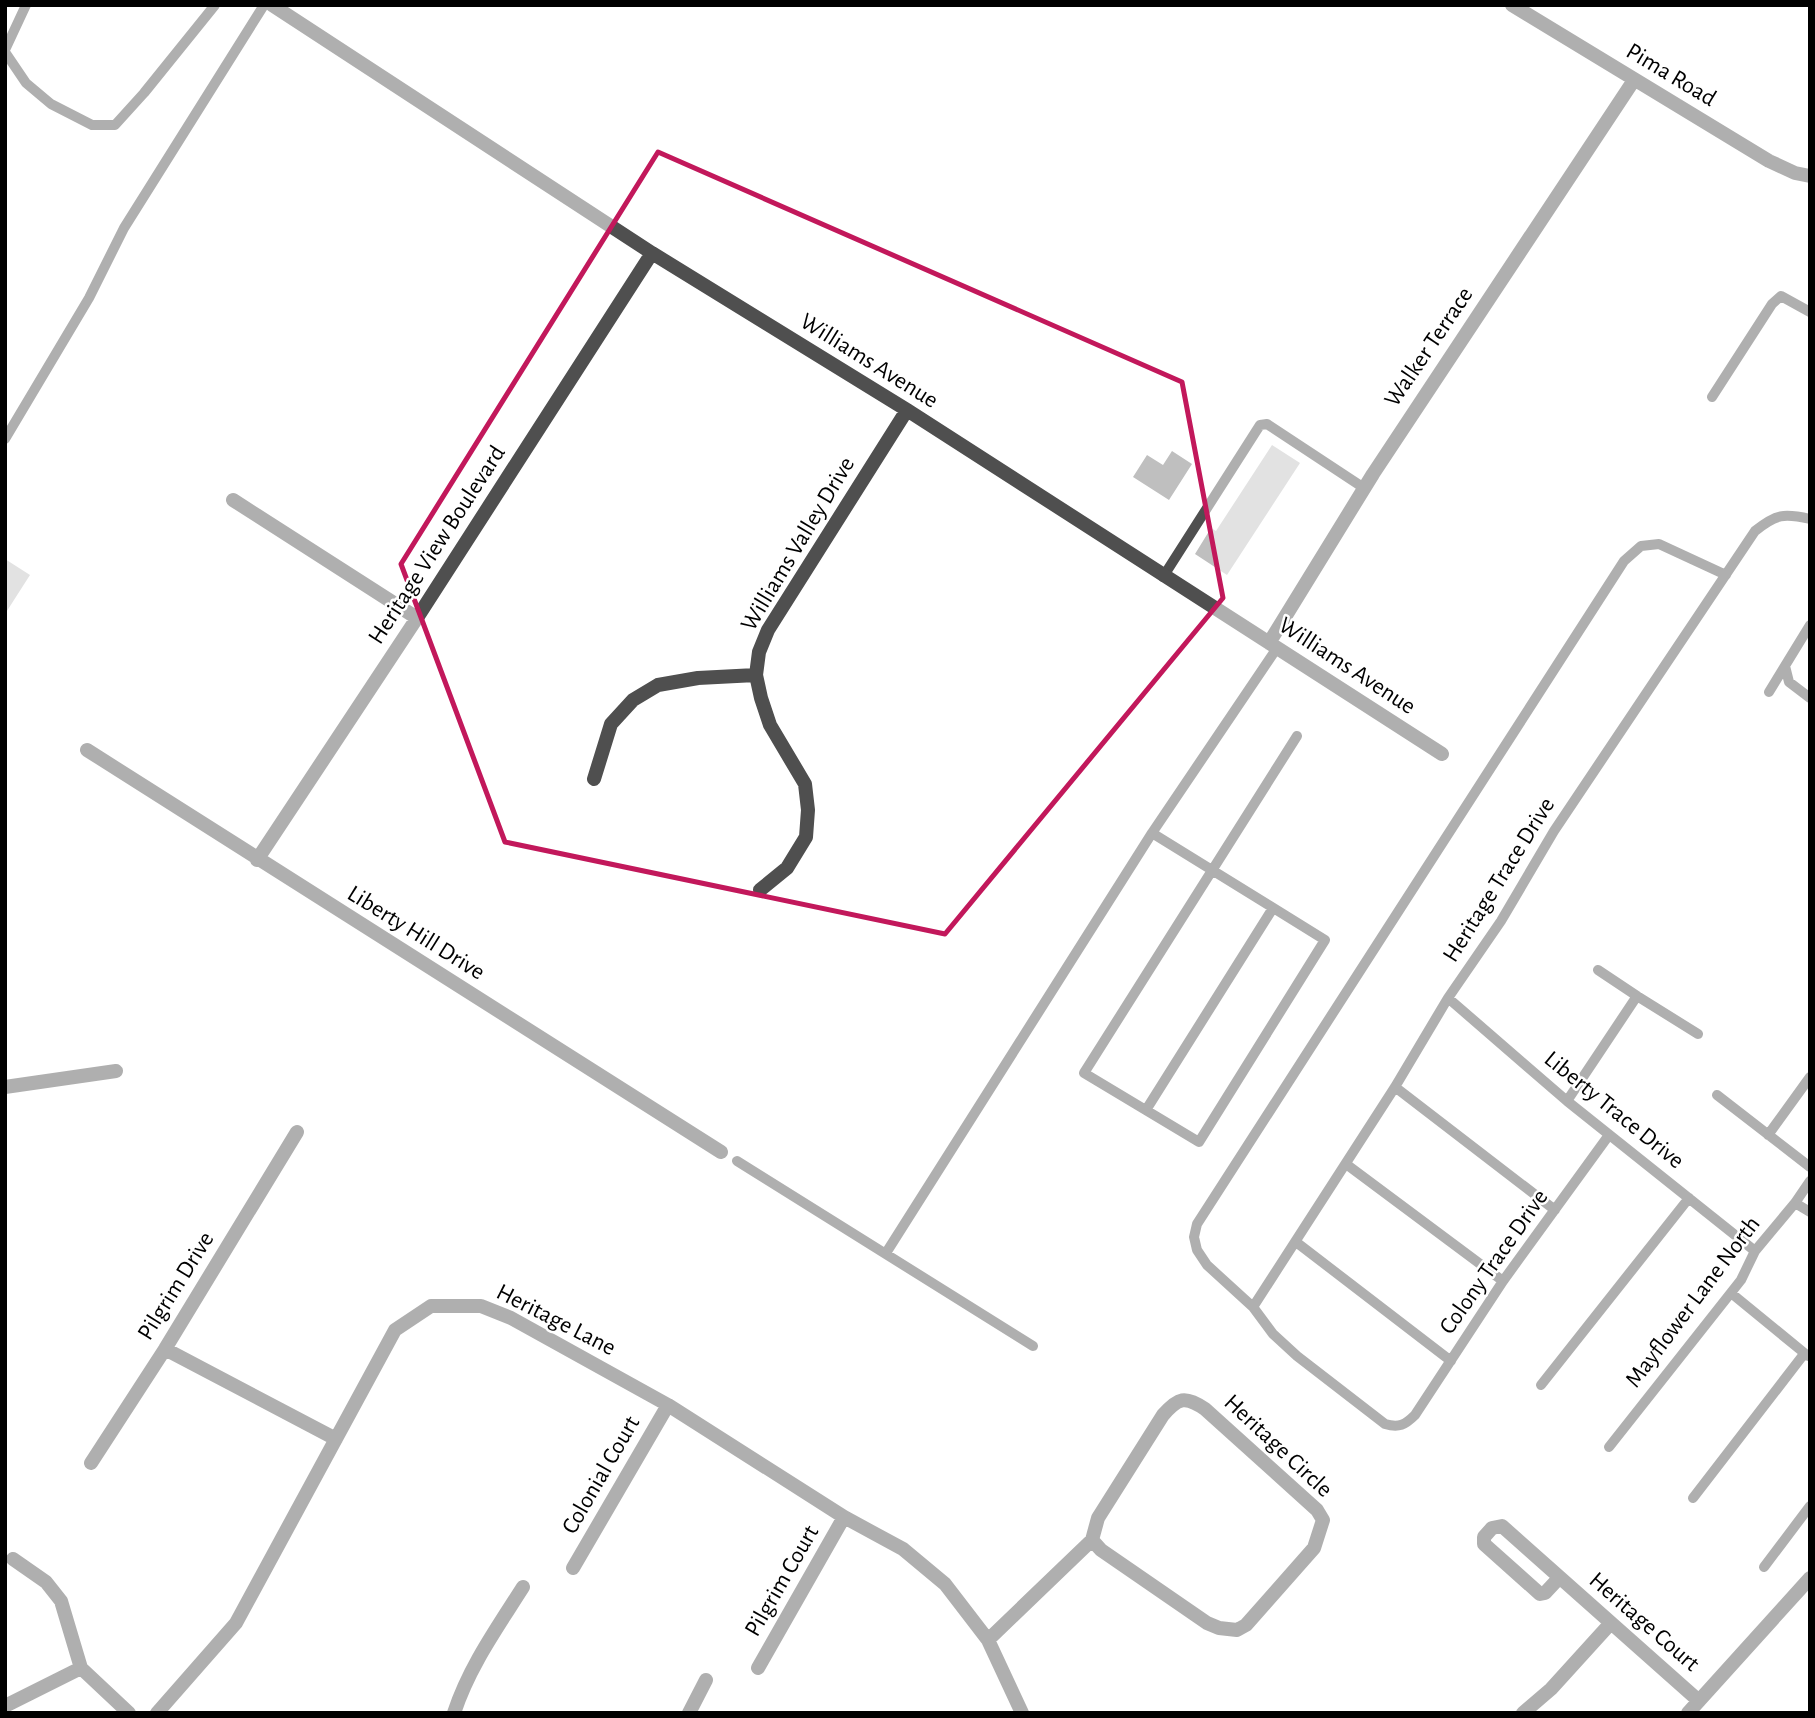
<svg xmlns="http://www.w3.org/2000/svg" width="1815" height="1718" viewBox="0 0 1815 1718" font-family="'Alegreya Sans',sans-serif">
	<rect width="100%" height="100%" fill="#fff"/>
	<!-- building -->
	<path fill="#bfbfbf" d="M1272 445 1300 463 1227 575 1195 554 1211 528 1216 531Z
		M1172 451 1192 464 1169 500 1133 477 1147 455 1163 465Z
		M5 559 30 575 5 614Z"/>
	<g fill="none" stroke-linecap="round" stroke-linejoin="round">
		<!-- lane -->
		<path stroke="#4f4f4f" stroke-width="10" d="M5 50 26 5
			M5 52 26 83 51 104 92 125H115L144 93 215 5
			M1712 397 1772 304 1781 296 1810 312
			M5 439 89 298 124 228 264 5
			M1163 577 1260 425 1267 424 1364 488
			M1785 666 1789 682 1810 698
			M1769 692 1810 625
			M1152 833 1325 940 1199 1142 1084 1073 1297 736
			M1598 970 1637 996
			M1448 998 1567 1101 1755 1251
			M1395 1087 1555 1210
			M1717 1095 1810 1167
			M1567 1101 1637 996 1698 1034
			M1146 1110 1273 908
			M1609 1135 1503 1281 1415 1415C1405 1425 1399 1428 1385 1424L1297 1356 1273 1334 1253 1307 1207 1265 1197 1250 1194 1237 1197 1224 1624 561 1641 546 1659 544 1726 575
			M1768 1135 1810 1077
			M737 1161 1033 1346
			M1346 1164 1503 1281
			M1795 1203 1810 1212
			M1296 1242 1451 1361
			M886 1253 1152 833 1277 648
			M1731 1293 1808 1356
			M1253 1307 1395 1087 1448 998 1501 921 1554 831 1755 531C1776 514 1784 513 1810 519
			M1541 1385 1689 1198
			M1609 1447 1741 1280 1755 1251 1795 1203 1810 1181
			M1693 1498 1804 1354
			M1764 1567 1810 1506"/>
		<!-- street -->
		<path stroke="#4f4f4f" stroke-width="14" d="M272 5 652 253 907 410 1442 754
			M1512 5 1769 161 1795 173 1810 176
			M233 500 417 618
			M1269 643 1373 474 1634 80
			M87 750 721 1152
			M594 779 611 724 633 700 658 685 698 678 756 675
			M257 860 417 618 652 253
			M760 890 787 868 806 837 808 810 805 784 770 725 761 698 756 675 759 652 768 630 907 410
			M5 1087 116 1071
			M165 1349 336 1439
			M91 1463 165 1349 297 1132
			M13 1559 46 1582 61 1601 81 1668 129 1713
			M573 1568 668 1405
			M1559 1578 1545 1593 1540 1594 1484 1544V1537L1492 1528 1502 1526 1699 1701
			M988 1640 1092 1540 1098 1518 1163 1415C1178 1398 1185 1395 1205 1409L1317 1510 1323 1520 1314 1548 1246 1625 1237 1630 1219 1628 1207 1623 1101 1550 1092 1540
			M758 1668 844 1517
			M5 1706 81 1668
			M157 1713 236 1623 395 1330 431 1306H481L511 1318 668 1405 844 1517 903 1549 945 1584 988 1640 1022 1713
			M454 1713C469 1667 497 1628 523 1587
			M689 1713 706 1680
			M1523 1713 1551 1689 1610 1624
			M1688 1713 1810 1578"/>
	</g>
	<!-- marked area -->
	<path d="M0 0H1815V1718H0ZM658 152 1182 382 1223 598 945 934 505 842 401 564Z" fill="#fff" fill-opacity=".55" fill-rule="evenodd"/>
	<path fill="none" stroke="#c2185b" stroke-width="5" stroke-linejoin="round" d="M658 152 1182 382 1223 598 945 934 505 842 401 564Z"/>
	<g text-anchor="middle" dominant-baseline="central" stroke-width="5" stroke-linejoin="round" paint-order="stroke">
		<!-- street labels -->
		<g font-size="24" fill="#000" stroke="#fff">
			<text transform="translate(1671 75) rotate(31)">Pima Road</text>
			<text transform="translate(1429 347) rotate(-56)">Walker Terrace</text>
			<text transform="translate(869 361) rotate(32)">Williams Avenue</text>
			<text transform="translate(798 544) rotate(-59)">Williams Valley Drive</text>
			<text transform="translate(437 545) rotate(-57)">Heritage View Boulevard</text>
			<text transform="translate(1347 666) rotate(33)">Williams Avenue</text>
			<text transform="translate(1499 880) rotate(-58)">Heritage Trace Drive</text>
			<text transform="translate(416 933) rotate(32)">Liberty Hill Drive</text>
			<text transform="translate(1614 1110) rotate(39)">Liberty Trace Drive</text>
			<text transform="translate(1494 1262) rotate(-55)">Colony Trace Drive</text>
			<text transform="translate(176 1286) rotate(-58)">Pilgrim Drive</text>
			<text transform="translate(1693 1302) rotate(-53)">Mayflower Lane North</text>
			<text transform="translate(556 1320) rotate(27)">Heritage Lane</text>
			<text transform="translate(1278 1446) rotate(43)">Heritage Circle</text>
			<text transform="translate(601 1475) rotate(-60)">Colonial Court</text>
			<text transform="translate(782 1581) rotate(-60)">Pilgrim Court</text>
			<text transform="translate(1644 1622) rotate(41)">Heritage Court</text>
		</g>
	</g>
	<!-- border -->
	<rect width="1815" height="1718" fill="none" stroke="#000000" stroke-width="14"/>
</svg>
